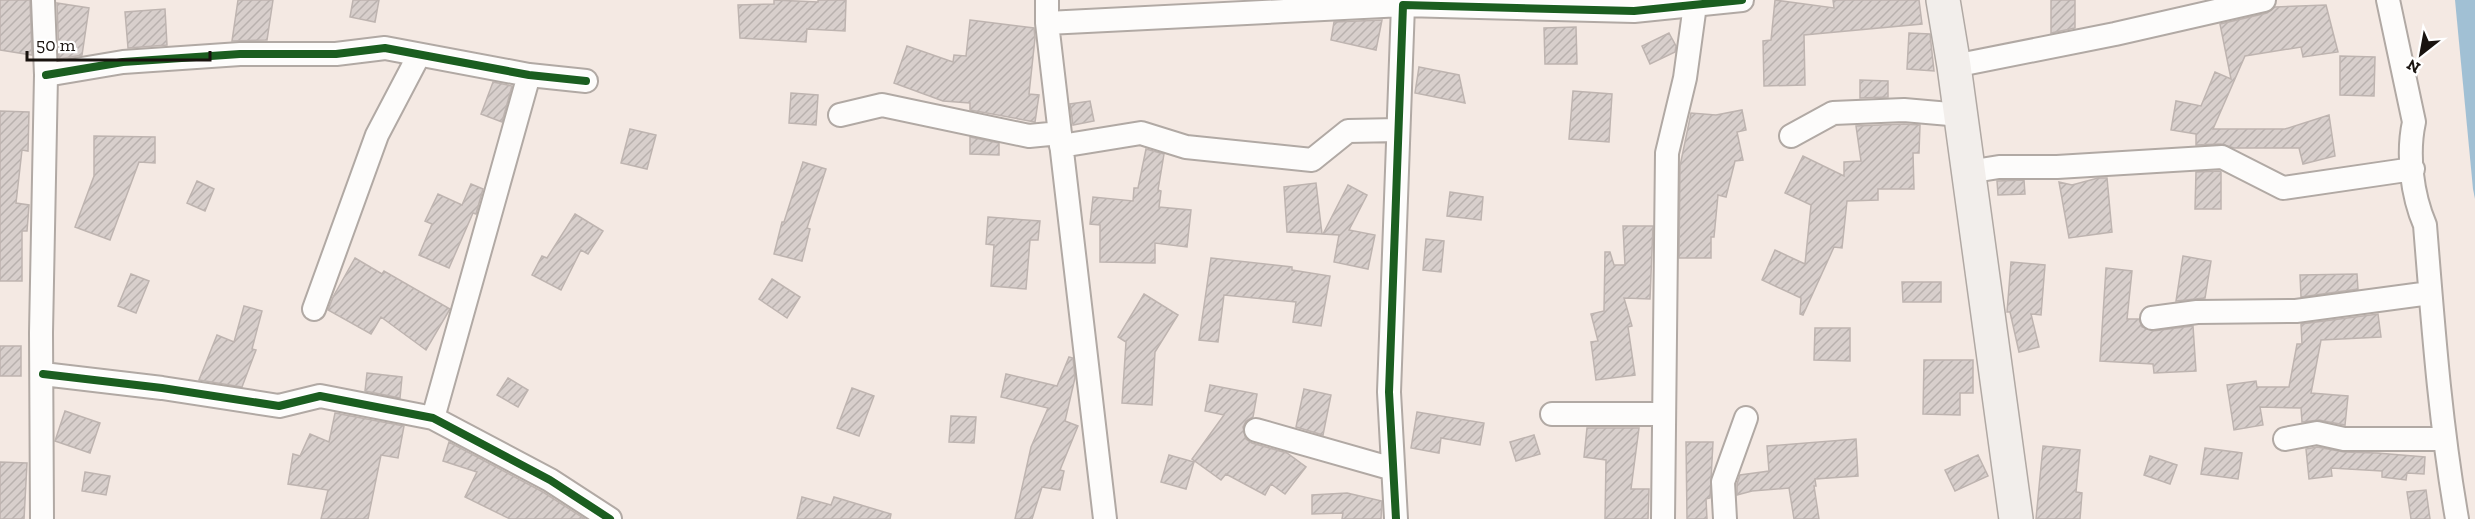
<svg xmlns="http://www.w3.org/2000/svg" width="2475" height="519" viewBox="0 0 2475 519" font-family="'Zilla Slab',serif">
	<defs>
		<pattern id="building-hatch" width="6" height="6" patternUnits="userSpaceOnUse" patternTransform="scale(1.5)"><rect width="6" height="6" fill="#d8cfcc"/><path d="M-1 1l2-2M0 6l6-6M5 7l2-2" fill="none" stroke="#b9b1ae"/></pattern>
	</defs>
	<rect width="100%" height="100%" fill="#f4e9e3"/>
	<!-- water -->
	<path fill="#a1c0d4" d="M2455 0H2475V199L2473 189Z"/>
	<!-- building -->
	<path fill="url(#building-hatch)" stroke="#beb4b0" stroke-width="1.5" d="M0 0H30L32 55 0 50Z
		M238 0H273L267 40 232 41Z
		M353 0H379L375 22 350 17Z
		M774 0 818 2V0H846L845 31 807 29 806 42 740 38 738 5 774 4Z
		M1775 0 1834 8 1833 0H1919L1922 24 1804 35 1805 85 1764 86 1763 41 1771 40Z
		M2051 0H2075V28L2051 33Z
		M57 3 89 8 82 55 59 59Z
		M2326 5 2338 52 2303 57 2301 47 2245 56 2213 129H2285L2329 115 2335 156 2303 164 2299 148H2234L2221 144 2196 145V134L2171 130 2176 101 2201 106 2215 72 2231 79 2220 24 2267 13 2275 7Z
		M165 9 167 45 128 48 125 12Z
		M970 20 1034 28 1035 38 1029 94 1039 95 1035 122 970 110V103L943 101 894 83 907 46 953 62 954 55 966 56Z
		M1382 20 1376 50 1331 40 1334 22Z
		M1576 27 1577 64H1545L1544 28Z
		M1669 33 1676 46 1675 52 1650 64 1642 46Z
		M1909 33 1930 34 1934 71 1907 69Z
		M2340 56 2375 57 2374 96 2340 95Z
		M1419 67 1459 75 1465 103 1415 93Z
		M1860 80 1888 81V97L1860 98Z
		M493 82 512 86 502 122 481 114Z
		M1573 91 1612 94 1609 142 1569 139Z
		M791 93 818 95 816 125 789 123Z
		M1090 101 1094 121 1073 125 1070 104Z
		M1742 110 1746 130 1737 132 1743 160 1735 161 1726 197 1718 195 1714 237H1711V258H1679L1680 166 1691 113 1716 115Z
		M0 111 29 112 28 151 22 150 16 203 29 205 27 231H22V281H0Z
		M1904 124 1920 125 1919 153H1913L1914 189H1878V200L1847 201 1842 248 1834 247 1803 315 1800 314 1801 298 1762 280 1775 250 1805 264 1811 205 1785 193 1803 156 1844 176V162L1861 161 1856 126Z
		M630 129 656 135 647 169 621 163Z
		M94 136 155 137V163L139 162 110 240 75 227 94 176Z
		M970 137 999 143V155L970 154Z
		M1146 149 1164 154 1158 190 1161 191 1159 207 1191 210 1187 247 1155 243V263L1100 262V225L1090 224 1093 197 1133 201 1134 188H1138Z
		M803 162 826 169 807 228 810 229 802 261 774 254 782 222H784Z
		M2219 171 2221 172V209H2195L2196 172Z
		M2098 178H2107L2112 232 2069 238 2059 182 2072 185Z
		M2024 180 2025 194 1998 195 1997 181Z
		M197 181 214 189 205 211 187 203Z
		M1316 183 1322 234 1287 232 1284 187Z
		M471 184 483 189 476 214 473 213 449 268 419 255 432 224 425 221 438 194 462 205Z
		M1348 185 1367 195 1349 230 1375 235 1368 269 1334 262 1339 235 1323 234Z
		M1450 192 1483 197 1481 220 1447 216Z
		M575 214 603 231 588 254 581 250 561 290 532 275 542 256 547 258Z
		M988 217 1040 221 1038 240H1030L1026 289 991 286 994 245 986 244Z
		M1623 226H1653L1650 299 1624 298 1632 326 1628 327 1635 375 1596 380 1591 342 1598 341 1591 314 1604 311 1605 252H1610L1614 265H1625Z
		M1426 239 1444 241 1441 272 1423 270Z
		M2183 256 2211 261 2205 298 2176 301Z
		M355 258 382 274 384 271 450 309 426 350 381 317 371 334 328 310 333 297Z
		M1211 258 1292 267V270L1330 276 1321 326 1293 322 1296 302 1224 295 1218 342 1199 340Z
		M2011 262 2045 265 2041 315 2031 314 2039 347 2019 352 2010 312H2007Z
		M2106 268 2132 271 2127 319H2139L2142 327 2153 331 2193 326 2196 371 2154 373 2153 364 2100 361Z
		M131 274 149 281 136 313 118 306Z
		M2357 274 2358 289 2301 297 2300 275Z
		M772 279 800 297 787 318 759 299Z
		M1902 282H1941V302H1903Z
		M1144 294 1178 315 1155 352 1152 405 1122 403 1126 342 1118 337Z
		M244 306 262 311 252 349 256 350 242 387 199 380 217 335 234 342Z
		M2378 314 2381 337 2321 340 2311 393 2348 396 2345 425 2319 420 2302 422 2301 408 2260 407 2263 425 2234 430 2227 385 2256 381 2257 387H2289L2297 344H2302L2301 324Z
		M1815 328H1850V361L1814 360Z
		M0 346H21V376H0Z
		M1069 357 1073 358 1075 378 1065 421 1078 426 1060 470 1064 471 1060 490 1042 487 1032 519H1015L1031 447 1048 408 1001 397 1006 374 1057 386Z
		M1924 360H1973V393H1960V415L1923 414Z
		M367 373 402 377 400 398 365 391Z
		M508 378 528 390 518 407 497 395Z
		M1210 385 1257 394 1253 417 1246 421 1243 427 1246 439 1252 443 1287 453 1306 467 1285 494 1271 484 1265 495 1226 474 1221 480 1192 459 1224 415 1205 411Z
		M852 388 874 396 859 436 837 428Z
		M1304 389 1331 395 1323 435 1296 427Z
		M65 411 100 423 90 453 55 441Z
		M1417 412 1484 423 1480 445 1441 438 1439 453 1411 448Z
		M335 413 404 426 398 458 381 455 368 519H321L328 490 288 484 293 454 300 456 310 434 329 442Z
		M951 416 976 417 974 443 949 442Z
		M1587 428H1639L1631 489H1649L1648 519H1605L1606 460 1584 457Z
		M1534 435 1540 454 1516 461 1510 442Z
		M1856 439 1858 476 1815 479 1816 486H1814L1819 519H1794L1789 488 1752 491 1737 495V484L1740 475 1769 471 1767 446Z
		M449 442 543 492 585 519H510L465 497 477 472 443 461Z
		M1686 442H1713L1710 498 1706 499 1707 519H1687Z
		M2043 446 2080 450 2076 492 2082 493 2080 519H2036Z
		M2317 447 2344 452 2377 453 2425 457 2424 474 2407 473 2406 480 2382 477V471L2331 468 2332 476 2309 479 2306 449Z
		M2205 448 2242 453 2238 479 2201 474Z
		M1169 455 1194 462 1186 489 1161 482Z
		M1978 455 1988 476 1955 491 1945 470Z
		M2150 456 2177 465 2170 484 2144 475Z
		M0 462 27 463 24 519H0Z
		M85 472 110 476 106 495 82 491Z
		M2426 490 2430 519H2411L2407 492Z
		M1347 493 1382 501 1381 519H1342L1343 513 1312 514V495Z
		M802 497 831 505 834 497 891 514 890 519H797Z"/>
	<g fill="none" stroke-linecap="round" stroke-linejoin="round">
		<!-- street casing -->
		<g stroke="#b1a9a4" stroke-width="26">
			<path id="street" d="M1047 0V23L1105 519
				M2388 0 2414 122C2407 154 2412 195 2425 225 2433 324 2440 422 2457 519
				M1047 23 1403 5
				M1954 66 2115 34 2264 0
				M46 75 123 62 240 54H336L385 48 529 75 586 81
				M840 115 882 105 1029 136 1060 133
				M1791 136 1833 113 1904 110 1961 115
				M1061 146 1141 133 1186 147 1312 160 1348 131 1398 130
				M1968 172 1999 167H2057L2222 157 2283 188 2413 169
				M314 309 377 135 419 55
				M2152 318 2197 312 2296 311 2430 293
				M43 374 162 388 279 406 320 396 433 418 550 480 610 519
				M1552 414H1664
				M433 418 529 75
				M1256 430 1393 469
				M2285 439 2317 433 2344 439H2444
				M42 519 41 333 46 75 43 0
				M1396 519 1389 392 1403 5 1634 11 1742 0
				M1663 519 1667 153 1685 78 1695 5
				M1725 519 1723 482 1746 418"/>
		</g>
		<!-- secondary casing -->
		<g stroke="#b1a9a4" stroke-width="36">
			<path id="secondary" d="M1943 0 1954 66 2016 519"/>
		</g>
		<!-- street -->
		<use href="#street" stroke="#fdfcfb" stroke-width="22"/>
		<!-- secondary -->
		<use href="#secondary" stroke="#f2eeeb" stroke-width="33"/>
		<!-- cycleway casing -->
		<g stroke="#fff" stroke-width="11">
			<path id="cycleway" d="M46 75 123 62 240 54H336L385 48 529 75 586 81
				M43 374 162 388 279 406 320 396 433 418 550 480 610 519
				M1396 519 1389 392 1403 5 1634 11 1742 0"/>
		</g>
		<!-- cycleway -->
		<use href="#cycleway" stroke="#1b5e20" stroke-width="8"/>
	</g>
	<!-- north arrow -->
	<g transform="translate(2421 54) rotate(211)" stroke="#ffffff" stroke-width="4.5" paint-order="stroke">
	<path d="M0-4.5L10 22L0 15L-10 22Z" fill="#19130f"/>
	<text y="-9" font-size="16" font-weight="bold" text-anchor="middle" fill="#19130f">N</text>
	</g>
	<!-- scale -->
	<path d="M27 51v9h183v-9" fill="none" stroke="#19130f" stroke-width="3"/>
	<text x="36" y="51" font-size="18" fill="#19130f" stroke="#ffffff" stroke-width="4.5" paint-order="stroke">50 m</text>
</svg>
